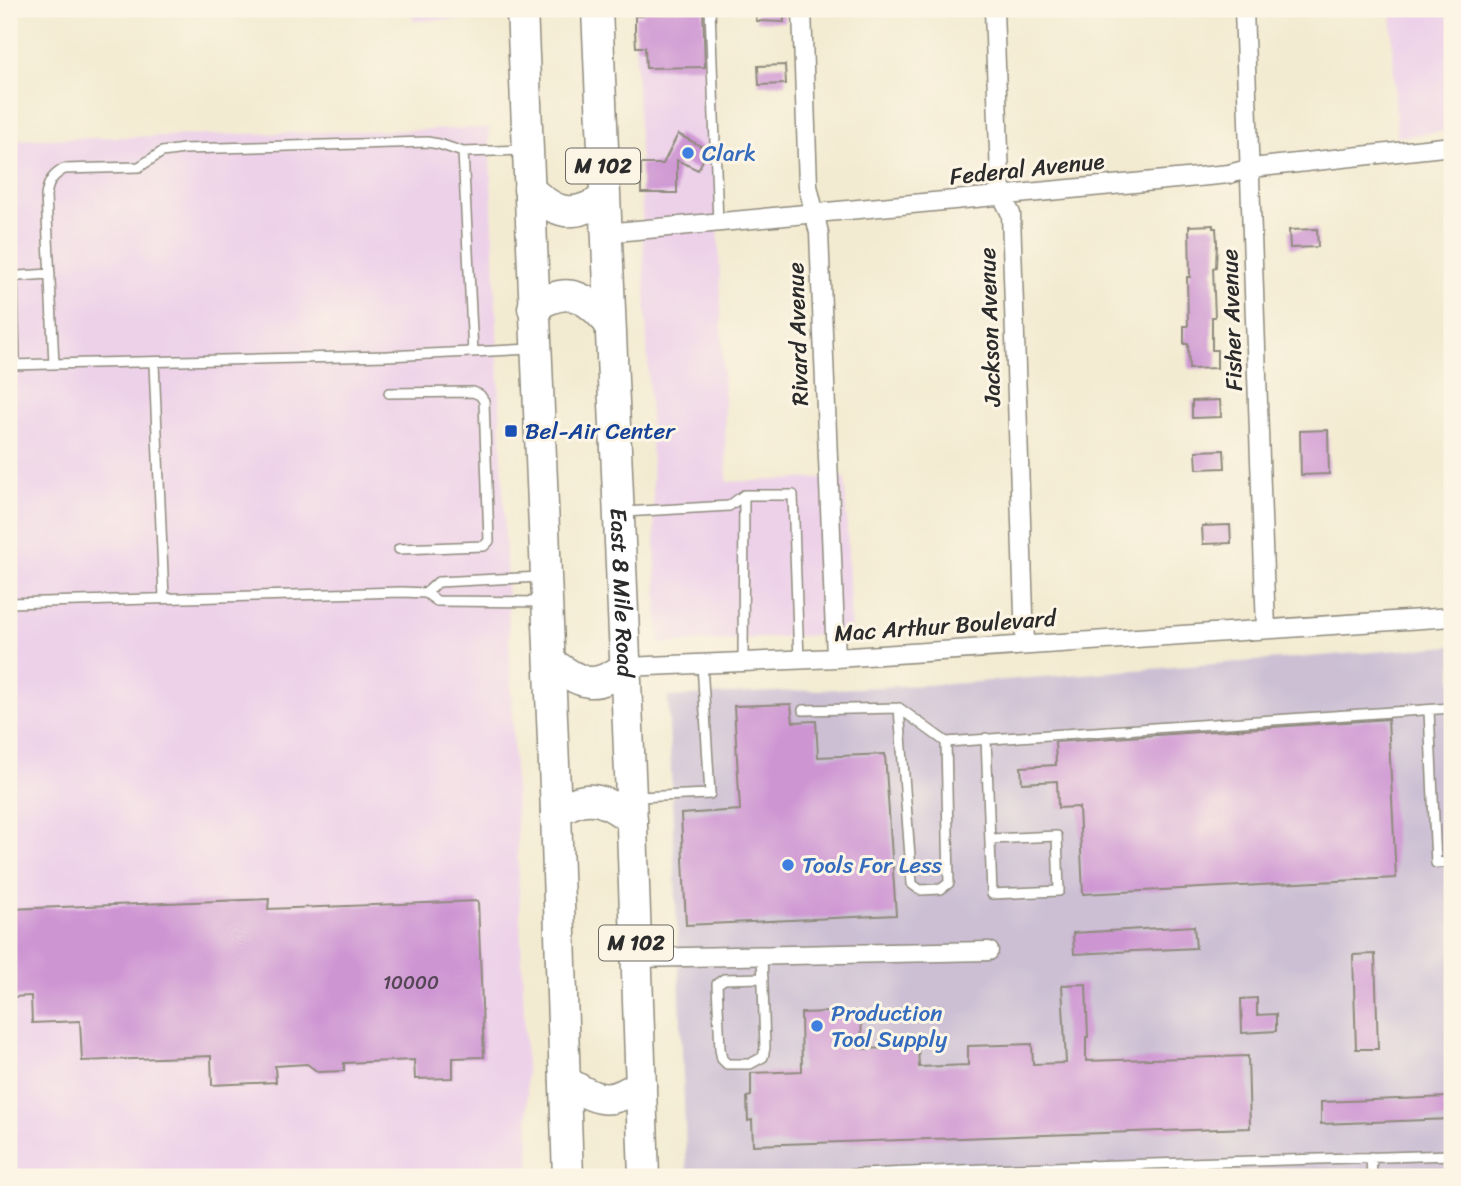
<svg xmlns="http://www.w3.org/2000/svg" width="1461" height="1186" viewBox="0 0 1461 1186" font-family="Sriracha,sans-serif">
	<rect width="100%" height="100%" fill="#fcf5e5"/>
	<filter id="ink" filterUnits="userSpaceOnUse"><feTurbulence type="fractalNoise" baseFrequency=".0143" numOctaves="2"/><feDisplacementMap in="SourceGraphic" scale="14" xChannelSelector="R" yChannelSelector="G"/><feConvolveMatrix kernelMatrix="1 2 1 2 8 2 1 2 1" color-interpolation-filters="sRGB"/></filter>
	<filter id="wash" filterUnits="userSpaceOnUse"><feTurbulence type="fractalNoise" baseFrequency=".00686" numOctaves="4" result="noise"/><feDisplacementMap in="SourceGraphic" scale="28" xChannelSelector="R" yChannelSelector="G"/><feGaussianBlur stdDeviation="1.57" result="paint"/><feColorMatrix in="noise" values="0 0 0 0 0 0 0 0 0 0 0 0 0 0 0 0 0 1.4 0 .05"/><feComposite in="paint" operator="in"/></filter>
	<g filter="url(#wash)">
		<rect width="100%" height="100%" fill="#f3ebd1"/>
		<!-- built -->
		<path fill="#edd1e9" d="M413 9H485V18L413 21Z
			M634 9H711L727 482 845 477 851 633 659 644Z
			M1391 9H1452V130L1397 137Z
			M489 128 530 1167 208 1177H9V140Z"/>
		<!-- industrial -->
		<path fill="#ccbfd4" d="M1452 646V1177H687L668 697 964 683Z"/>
		<g id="blocks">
			<!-- building -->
			<path fill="#ce95d3" d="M642 9H703L705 67 646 68 645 47H636L635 31V16H643Z
				M756 9H784V22L756 21Z
				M785 65 786 84 759 85 758 66Z
				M678 134 708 150 698 170 677 160V193H641V164H663Z
				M1213 225V228H1216L1217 243 1216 267 1213 268 1215 317H1212V350H1217V368L1189 369 1188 344H1184V326H1188L1187 277H1190L1189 226Z
				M1317 229 1318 247 1290 248 1289 230Z
				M1220 400 1221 417 1192 418V401Z
				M1328 430 1329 474 1301 475 1300 431Z
				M1224 450 1225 468 1197 469 1196 451Z
				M1230 525 1231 543 1203 544 1202 526Z
				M791 704 793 722 816 721 818 757 885 754 896 915 686 925 681 814 740 810 734 706Z
				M1388 719 1396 878 1083 894 1079 807 1058 808 1057 781 1022 783 1021 767 1056 765 1055 742Z
				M269 899 268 909 478 901 484 1057 453 1058V1078L415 1079 414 1060 344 1063V1071L318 1072 307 1064 275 1066 276 1082 212 1085 211 1056 82 1061 80 1021 32 1023 31 996 9 997V909Z
				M1194 926 1196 948 1074 954 1073 933Z
				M1375 954 1378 1049H1356L1353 955Z
				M1086 984 1088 1037H1086V1061L1248 1056 1250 1128 753 1145 752 1120 748 1121 747 1097 751 1096V1073L802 1071 801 1013 861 1011 862 1049 918 1047 919 1067 968 1065V1046L1032 1044 1033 1064 1066 1063 1062 985Z
				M1257 998V1015L1276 1014V1031L1242 1033 1241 999Z
				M1450 1097 1451 1119 1321 1124V1102Z"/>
		</g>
	</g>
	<g filter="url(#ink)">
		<use href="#blocks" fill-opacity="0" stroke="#8f8b7e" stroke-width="2"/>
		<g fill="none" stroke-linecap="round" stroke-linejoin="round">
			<!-- service casing -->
			<g stroke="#8f8b7e" stroke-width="12">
				<path id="service" d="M710 9 718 223
					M473 352 463 152 524 150
					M154 363 164 598
					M54 364 46 196C48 182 52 176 64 169L139 167 162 152 184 149 427 142 439 144 463 152
					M9 365 387 356 532 349
					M15 365 13 278 19 276 50 274
					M389 393 473 392 480 395 484 401 489 541 484 546 399 549
					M624 512 729 506 744 495H793L799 660
					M426 593 438 582 541 577
					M9 603 402 592 426 593 437 601 542 602
					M743 661 744 495
					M899 708 946 742
					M803 710 899 708 912 884 920 890 941 889 949 883 946 742 1452 708
					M1429 711 1436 863 1452 862
					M986 738 992 894 1059 891 1057 836 990 839
					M636 797 710 794 702 664
					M762 955 765 1048 763 1057 750 1064H727L722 1059 720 1049 717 984 724 979 763 978
					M1371 1157 1372 1177
					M1091 1165V1177
					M788 1177 985 1169 1452 1155"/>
			</g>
			<!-- minor casing -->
			<g stroke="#8f8b7e" stroke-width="21">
				<path id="minor" d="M802 9 808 186 819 233 836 658
					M994 9 1000 179 1002 196 1011 214 1025 645
					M1244 9 1266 629
					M605 233 1229 174 1252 168 1452 146
					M626 667 836 658 1452 617
					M637 958 989 951"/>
			</g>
			<!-- trunk casing -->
			<g stroke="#8f8b7e" stroke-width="33">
				<g id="trunk">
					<path d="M522 9 556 812 568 1177"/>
					<path id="s1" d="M597 9 631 797 644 1177"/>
					<path d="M529 189C556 214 572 219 604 199"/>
					<path d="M533 308C567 285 585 295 609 323"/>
					<path d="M550 662C583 684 592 691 626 667"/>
					<path d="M556 812C587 792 604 798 632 820"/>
					<path d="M565 1081C597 1100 608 1107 641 1084"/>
				</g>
			</g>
			<!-- service -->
			<use href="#service" stroke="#fff" stroke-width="9"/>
			<!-- minor -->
			<use href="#minor" stroke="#fff" stroke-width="18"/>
			<!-- trunk -->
			<use href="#trunk" stroke="#fff" stroke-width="30"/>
		</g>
	</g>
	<!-- markers -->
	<g fill="#3f7fe0" stroke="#fcf5e5" stroke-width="2.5">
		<circle cx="688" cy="153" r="7"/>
		<circle cx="788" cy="865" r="7"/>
		<circle cx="817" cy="1026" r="7"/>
	</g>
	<rect fill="#1a4fb4" stroke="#fcf5e5" stroke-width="2.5" x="504" y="424" width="14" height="14" rx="3.5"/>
	<g text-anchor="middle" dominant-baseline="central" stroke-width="6" stroke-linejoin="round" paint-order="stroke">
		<!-- number labels -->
		<g font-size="19" fill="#544655">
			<text x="411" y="982">10000</text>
		</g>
		<!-- shield labels -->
		<g fill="#fcf5e5" stroke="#6a6863" stroke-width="2">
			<rect x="566" y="148.5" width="74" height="35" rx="5"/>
			<rect x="599" y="925.5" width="74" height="35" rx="5"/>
		</g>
		<g font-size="21" font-weight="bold" fill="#2b2b2b">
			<text x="603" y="166">M 102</text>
			<text x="636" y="943">M 102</text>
		</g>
		<!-- shop labels -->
		<g font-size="23" fill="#366cbe" stroke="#fcf5e5" text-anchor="start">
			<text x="702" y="153">Clark</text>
			<text x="802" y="865">Tools For Less</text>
			<text x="831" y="1013">Production<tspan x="831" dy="26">Tool Supply</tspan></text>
		</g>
		<!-- street labels -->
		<g font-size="23" fill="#2b2b2b" stroke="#fcf5e5">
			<text transform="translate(1027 169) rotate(-6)">Federal Avenue</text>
			<text transform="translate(1232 320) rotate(-92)">Fisher Avenue</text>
			<text transform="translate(990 327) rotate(-92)">Jackson Avenue</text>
			<text transform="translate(798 334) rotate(-92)">Rivard Avenue</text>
			<text stroke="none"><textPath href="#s1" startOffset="584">East 8 Mile Road</textPath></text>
			<text transform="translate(945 626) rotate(-4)">Mac Arthur Boulevard</text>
		</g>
		<!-- transit labels -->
		<g font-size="23" fill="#164399" stroke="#fcf5e5" text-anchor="start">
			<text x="525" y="431">Bel-Air Center</text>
		</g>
	</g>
	<!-- margin -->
	<rect width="1461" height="1186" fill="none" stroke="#fcf5e5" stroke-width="35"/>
</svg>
